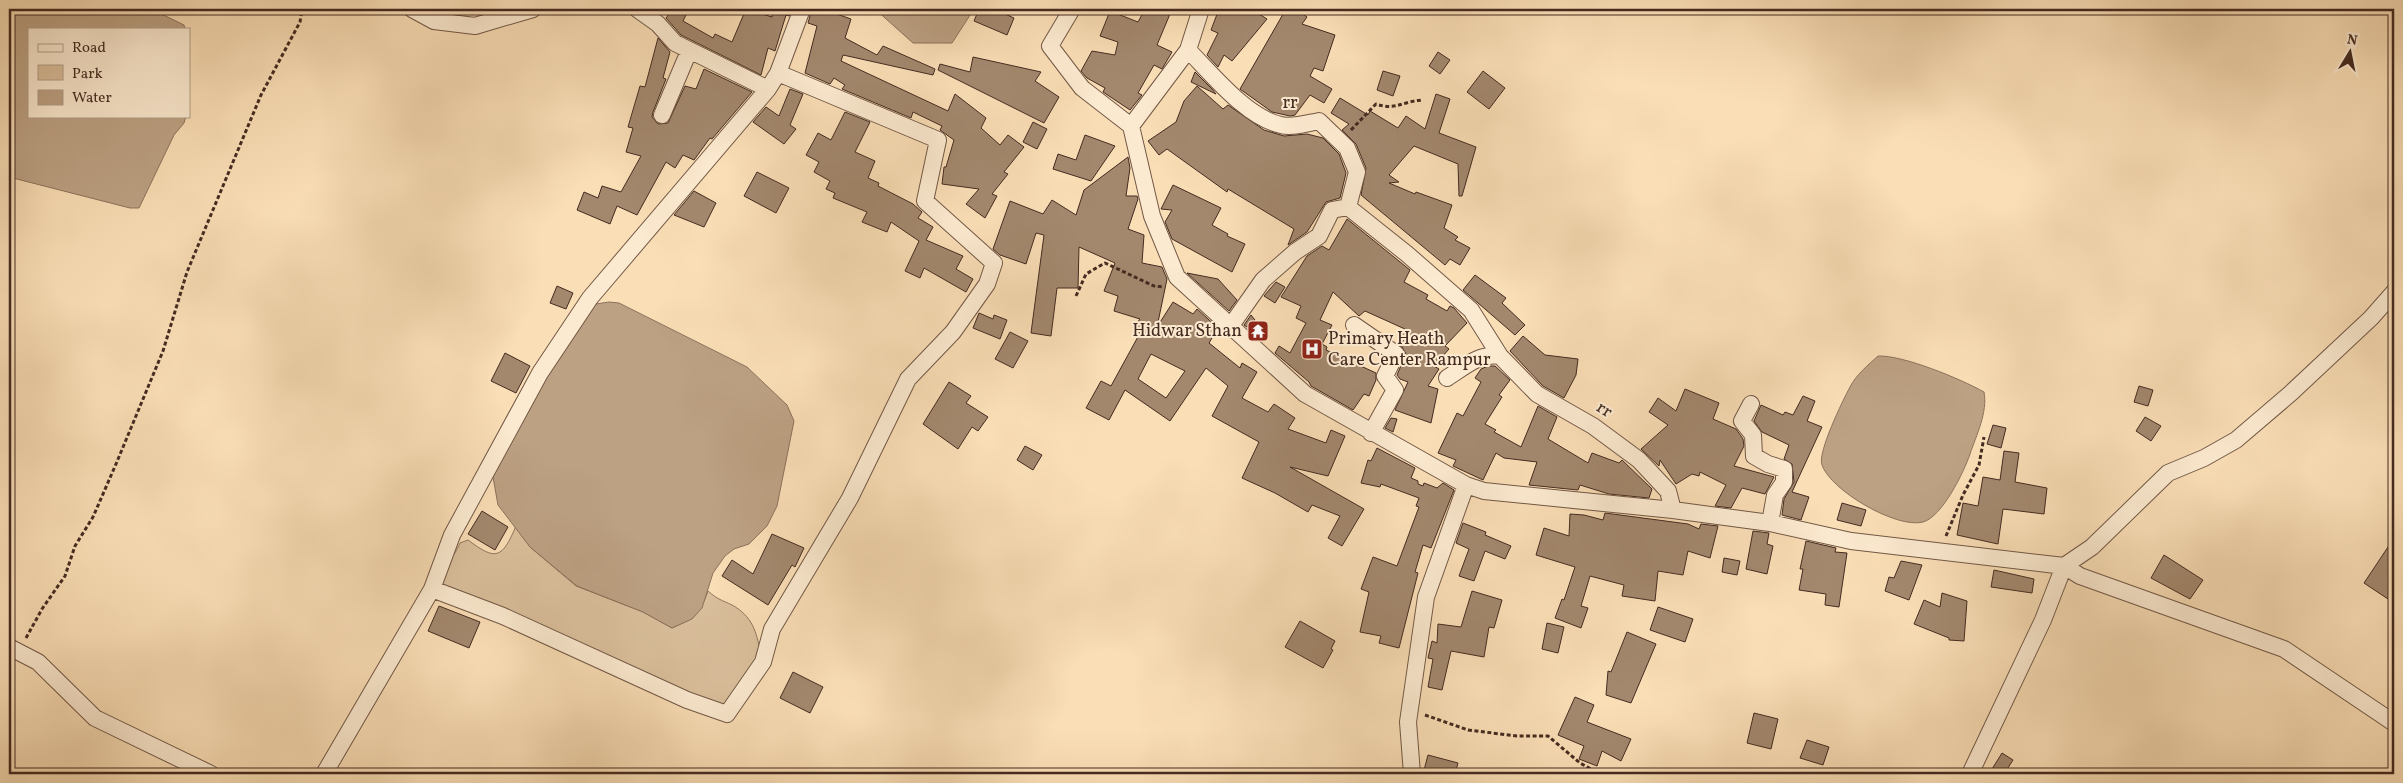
<svg xmlns="http://www.w3.org/2000/svg" width="2403" height="783" viewBox="0 0 2403 783" font-family="Vollkorn,serif">
	<rect width="100%" height="100%" fill="#fadeb6"/>
	<filter id="stains"><feTurbulence type="fractalNoise" baseFrequency=".004" numOctaves="4"/><feColorMatrix values="0 0 0 0 .2 0 0 0 0 .09 0 0 0 0 .02 0 0 0 .5 -.17"/></filter>
	<radialGradient id="worn" r=".72"><stop offset=".6" stop-color="#630" stop-opacity="0"/><stop offset="1" stop-color="#630" stop-opacity=".3"/></radialGradient>
	<!-- green -->
	<path fill="#dbc09d" stroke="#90765f" d="M516 526 530 547 576 586 643 612 672 628C694 618 700 614 708 591 718 600 722 600 732 605 752 616 757 632 760 652L720 713 443 585C438 568 454 559 460 543L468 540C496 561 502 559 516 526Z"/>
	<!-- water -->
	<path fill="#bca183" stroke="#8c725c" d="M9 9H151L184 25 185 29H29V116H186L184 123 174 135 139 208H130L9 177Z
		M875 9H974L952 43H913Z
		M609 302 619 303 747 367 787 405 794 421 777 506 767 526 749 544 734 549 725 556 713 573 702 608 692 619 672 628 643 612 577 586 530 547 498 505 493 477 495 468 558 356 596 304Z
		M1878 356C1903 355 1961 379 1984 392 1988 412 1976 436 1970 454 1964 472 1942 517 1923 522 1897 529 1831 491 1822 465 1817 453 1843 400 1850 387 1856 375 1868 365 1878 356Z"/>
	<!-- building -->
	<path fill="#a3886e" stroke="#442b21" fill-rule="evenodd" d="M673 9H689L683 21 713 38 715 34 732 42 746 9 772 17 773 9H791L789 16 786 15 775 51 768 48 761 75 681 35 666 18Z
		M812 9H835L834 13 851 19 845 38 877 55 883 46 935 69 933 75 843 55 841 61 948 111 955 94 986 118 981 128 1000 145 1008 135 1024 147 1004 172 1008 174 992 194 997 196 985 218 966 204 979 189 942 184 944 167H946L954 140 940 130 942 126 913 112 911 118 842 89 845 85 834 78 830 84 805 73 817 26 808 23Z
		M979 9H994L1014 18 1007 35 974 21Z
		M1145 9H1158L1170 14 1157 45 1172 52 1162 69 1154 65 1138 93 1142 95 1130 110 1103 92 1105 88 1087 78 1081 71 1092 51 1115 55 1118 42 1100 36 1110 11 1138 22Z
		M1219 9H1251L1267 19 1232 61 1224 55 1218 67 1207 55 1218 33 1211 30Z
		M1286 9H1297L1307 17 1302 24 1335 35 1323 71 1314 68 1310 76 1332 89 1324 103 1310 95 1295 115 1290 116 1272 112 1240 89Z
		M658 38 670 52 663 78 666 79 653 112 652 117 658 124 668 123 685 86 696 89 704 69 752 92 712 139 710 138 694 160 683 155 675 168 666 162 637 215 617 206 610 224 577 210 584 192 598 198 602 186 621 192 641 156 626 152 633 128 628 127 640 86 645 87Z
		M1438 52 1450 60 1440 74 1429 66Z
		M973 57 1041 72 1035 81 1059 97 1044 123 938 70 940 64 970 72Z
		M1383 71 1400 76 1393 96 1377 90Z
		M1483 71 1505 88 1489 109 1467 92Z
		M1195 72 1212 89 1216 94 1191 82Z
		M1197 86 1223 109 1228 105 1264 130 1284 136 1307 134 1323 138 1339 154 1346 173 1340 198 1326 202 1307 232 1288 245 1294 229 1228 189 1227 192 1167 149 1159 155 1148 141 1176 122 1184 101Z
		M790 89 803 94 790 125 796 129 784 144 753 122 766 107 779 116Z
		M1436 94 1450 99 1439 133 1476 147 1462 196H1459L1458 164 1414 146 1389 175 1399 182 1389 183 1415 194 1416 192 1452 205 1444 228 1458 237 1455 240 1470 248 1460 265 1450 259 1445 265 1361 195 1366 168 1356 144 1342 130 1349 124 1331 113 1340 98 1368 115 1370 111 1398 128 1406 116 1425 129Z
		M845 112 870 122 855 152 875 161 868 178 879 183 878 186 913 204 922 212 918 218 933 227 926 240 963 256 956 269 973 279 966 292 924 268 920 278 905 271 919 241 891 222 887 232 862 222 867 212 833 198 835 193 826 189 830 181 814 172 819 162 806 155 818 133 831 140Z
		M1033 122 1047 129 1037 149 1023 142Z
		M1085 135 1115 146 1091 181 1053 169 1058 154 1076 160Z
		M1128 157 1130 168 1126 196H1137L1138 199 1128 229 1144 235 1142 263 1162 267 1167 279 1157 327 1173 302 1193 314 1197 309 1218 328 1209 343 1240 368 1242 363 1257 372 1242 398 1268 412 1274 404 1295 418 1288 429 1326 443 1331 430 1345 436 1328 476 1290 467 1364 509 1342 546 1328 538 1340 516 1312 505 1308 512 1275 493 1242 478 1259 442 1212 416 1228 386 1206 368 1170 421 1125 390 1109 420 1086 408 1101 381 1111 386 1140 333 1133 328 1140 319 1114 311 1118 296 1104 291 1115 263 1079 247 1078 288H1057L1051 336 1031 333 1044 235 1036 233 1026 264 1000 255 993 249 1010 201 1043 214 1052 200 1076 215 1084 190ZM1151 354 1185 371 1166 398 1138 379Z
		M757 172 789 188 776 213 744 196Z
		M1173 185 1221 208 1212 225 1228 234 1227 236 1245 244 1232 272 1172 239 1165 222 1172 210 1161 209Z
		M694 191 716 203 704 227 674 215Z
		M1347 219 1410 270 1404 282 1428 295 1426 299 1447 311 1450 306 1454 308 1467 323 1445 346 1449 349 1434 366 1439 369 1428 386 1438 389 1431 423 1395 410 1408 382 1400 379 1397 375 1406 354 1401 345 1404 338 1401 337 1405 329 1365 311 1359 316 1333 292 1320 320 1332 325 1322 344 1327 347 1326 350 1376 373V380L1369 396 1364 394 1353 410 1311 386 1309 382 1275 353 1279 346 1290 353 1306 323 1296 318 1301 306 1281 297 1307 256 1322 246 1329 250Z
		M1187 273 1218 279 1237 300 1229 311Z
		M1475 275 1506 298 1502 303 1525 325 1515 335 1463 290Z
		M1276 282 1285 287 1275 303 1264 296Z
		M557 286 573 293 566 309 550 303Z
		M979 313 993 319 994 315 1007 320 1000 339 973 328Z
		M1251 315 1255 320 1247 327 1244 325Z
		M1010 332 1028 341 1013 368 995 359Z
		M1523 336 1545 355 1578 359 1576 375 1564 398 1543 386 1510 351Z
		M505 353 530 366 516 393 491 381Z
		M1488 366H1495L1510 380 1499 395 1502 397 1485 424 1496 430 1494 432 1521 447 1538 406 1557 417 1548 439 1588 463 1592 453 1619 463 1622 460 1652 489 1649 498 1609 494 1580 485 1578 490 1529 485 1537 462 1504 458 1496 453 1483 480 1453 466 1456 460 1438 453 1457 413 1463 416 1481 382 1475 378 1481 369Z
		M949 382 971 396 966 403 988 417 978 431 972 427 958 449 923 424Z
		M2139 386 2153 390 2148 406 2134 402Z
		M1685 389 1719 403 1713 419 1736 429 1743 439 1744 446 1734 466 1774 477 1765 494 1742 488 1731 508 1715 506 1726 485 1700 472 1699 476 1692 474 1676 484 1660 460 1659 466 1641 449 1668 425 1649 412 1658 398 1676 411Z
		M1803 396 1815 401 1807 421 1822 427 1792 492 1809 497 1801 520 1782 515 1784 499 1794 482 1792 464 1784 459 1789 445 1762 432 1754 421 1761 405 1783 415 1785 412 1793 415Z
		M2145 417 2161 426 2151 441 2136 431Z
		M1391 418 1397 419 1393 432 1385 428Z
		M1993 425 2006 428 2001 448 1987 444Z
		M1025 446 1042 455 1033 470 1017 460Z
		M1377 448 1415 468 1411 478 1418 481V484L1423 486 1424 483 1437 488 1443 483 1454 490 1431 548 1423 545 1415 572 1418 573 1399 648 1379 643 1381 636 1360 632 1369 592 1361 589 1373 557 1397 566 1419 507 1416 506 1419 498 1381 484 1380 487 1361 483 1368 460 1371 461Z
		M2004 451 2019 453 2015 482 2047 488 2044 514 2003 509 1998 544 1957 535 1963 503 1978 506 1983 477 2000 480Z
		M1842 503 1866 510 1861 526 1837 520Z
		M482 511 508 527 495 550 468 534Z
		M1605 513 1688 524 1699 529 1701 524 1718 526 1710 558 1688 551 1683 575 1658 571 1655 601 1622 596 1624 585 1590 576 1581 606 1588 608 1581 628 1555 618 1562 599 1564 600 1575 567 1536 555 1544 528 1569 536 1570 514 1584 515 1603 520Z
		M1463 523 1486 532 1485 535 1511 546 1505 559 1485 551 1474 581 1459 576 1469 549 1456 543Z
		M1753 531 1769 533 1767 544 1773 546 1767 574 1746 569Z
		M772 534 804 548 795 567 792 565 768 605 722 576 732 560 753 574Z
		M2394 538V589L2388 599 2364 583Z
		M1806 541 1836 548 1835 552 1847 553 1839 607 1825 605 1826 594 1799 590 1803 569H1800Z
		M2164 555 2203 580 2190 599 2151 578Z
		M1724 558 1740 561 1737 575 1722 572Z
		M1901 561 1922 565 1909 600 1885 591 1889 577 1894 578Z
		M1994 570 2034 579 2032 593 1991 587Z
		M1472 591 1502 600 1494 628 1489 627 1484 657 1451 651 1442 690 1428 687 1433 659 1428 658 1432 641 1437 643 1438 624 1461 627Z
		M1942 593 1967 601 1964 641 1949 640V638L1914 624 1924 600 1940 607Z
		M439 606 480 622 469 648 428 631Z
		M1658 607 1693 619 1685 642 1650 630Z
		M1300 621 1335 641 1331 649 1333 650 1323 668 1285 647Z
		M1547 623 1564 627 1558 653 1542 649Z
		M1627 632 1656 644 1631 703 1606 695 1608 671 1611 672Z
		M793 672 823 687 810 713 780 698Z
		M1575 697 1594 705 1587 722 1631 739 1621 761 1602 751 1597 766 1579 759 1584 746 1558 735Z
		M1754 713 1778 719 1771 749 1747 743Z
		M1807 740 1829 747 1823 765 1800 758Z
		M2002 753 2013 760 2004 774H1989Z
		M1428 755 1458 763 1455 774H1423Z"/>
	<g fill="none" stroke-linecap="round" stroke-linejoin="round">
		<!-- minor casing -->
		<g stroke="#725846" stroke-width="18">
			<path id="minor" d="M412 9 434 21 475 26 533 9
				M637 9 658 24 675 43 768 89
				M1072 9 1050 46 1082 88 1131 126 1152 216 1177 277 1305 394 1466 485 1484 491 1673 510 1770 523 1851 541 2064 566 2080 576 2284 649 2394 723
				M1188 50C1212 74 1247 118 1281 125 1292 128 1308 123 1319 121L1347 148 1357 172 1348 207 1407 254 1471 310 1500 356C1480 352 1463 368 1447 378
				M662 115 689 51
				M1131 126 1188 50 1201 9
				M1354 325 1396 354 1385 376 1395 390 1371 433
				M1230 327 1263 280 1295 252 1319 236 1332 210 1348 207
				M1500 356 1537 394 1593 426 1639 460 1668 491 1673 510
				M1751 404 1742 421 1753 435 1754 456 1768 464 1784 469V482L1775 495 1770 523
				M432 589 503 616 687 700 727 714 763 662 772 629 850 498 908 379 953 332 987 284 994 263 925 201 938 140 778 73
				M9 647 38 662 95 718 211 774
				M324 774 432 589 452 535 540 373 590 298 768 89 778 73 802 9
				M1412 774 1408 722 1426 597 1466 485
				M1970 774 2043 620 2064 566 2092 547 2168 473 2204 458 2236 440 2291 393 2371 318 2394 292"/>
		</g>
		<!-- path -->
		<path stroke="#442b21" stroke-width="3" stroke-dasharray="4 2.5" stroke-linecap="butt" d="M1351 130 1376 104C1396 111 1402 101 1423 100
			M1076 296 1086 274 1105 263 1154 286 1164 287
			M1946 536 1963 495 1979 465 1984 437
			M26 638 42 609 65 576 75 546 93 517 116 464 163 351 187 272 261 95 300 22 302 9
			M1425 715 1468 730 1517 736H1548L1580 763 1600 774"/>
		<!-- minor -->
		<use href="#minor" stroke="#fcead0" stroke-width="16"/>
	</g>
	<!-- icons -->
	<defs>
		<g id="temple-square" transform="scale(1.125)"><rect x="-9" y="-9" width="18" height="18" rx="4" fill="#8f2418" stroke="#fcead0"/><path d="M0-6L5-2H3V0L6.5 2.5H4V6H1.5V3h-3V6H-4V2.5H-6.5L-3 0V-2H-5Z" fill="#fff"/></g>
		<g id="hospital-square" transform="scale(1.125)"><rect x="-9" y="-9" width="18" height="18" rx="4" fill="#8f2418" stroke="#fcead0"/><path d="M-5-5h3v3.5h4V-5h3V5h-3V1.5h-4V5h-3Z" fill="#fff"/></g>
	</defs>
	<g fill-rule="evenodd">
		<use href="#temple-square" x="1258" y="331"/>
		<use href="#hospital-square" x="1312" y="349"/>
	</g>
	<g text-anchor="middle" dominant-baseline="central" stroke-width="4" stroke-linejoin="round" paint-order="stroke">
		<!-- street labels -->
		<g font-size="18" fill="#442b21" stroke="#fcead0">
			<text x="1290" y="103">rr</text>
			<text transform="translate(1604 410) rotate(33)">rr</text>
		</g>
		<!-- poi labels -->
		<g font-size="18" fill="#442b21" stroke="#fcead0" text-anchor="end">
			<text x="1242" y="331">Hidwar Sthan</text>
			<text x="1328" y="339" text-anchor="start">Primary Heath<tspan x="1328" dy="21">Care Center Rampur</tspan></text>
		</g>
	</g>
	<!-- margin -->
	<rect width="2403" height="783" fill="none" stroke="#fadeb6" stroke-width="30"/>
	<rect x="10" y="10" width="2383" height="763" fill="none" stroke="#442b21" stroke-width="2.5"/>
	<rect x="15" y="15" width="2373" height="753" fill="none" stroke="#442b21"/>
	<!-- legend -->
	<rect x="28" y="28" width="162" height="90" fill="#fcead0" stroke="#b29e8a"/>
	<rect x="38" y="44" width="25" height="8" fill="#fcead0" stroke="#b29e8a"/>
	<text x="72" y="52" font-size="15" fill="#442b21">Road</text>
	<rect x="38" y="65" width="25" height="15" fill="#dbc09d" stroke="#b29e8a"/>
	<text x="72" y="78" font-size="15" fill="#442b21">Park</text>
	<rect x="38" y="90" width="25" height="15" fill="#bca183" stroke="#b29e8a"/>
	<text x="72" y="102" font-size="15" fill="#442b21">Water</text>
	<!-- north arrow -->
	<g transform="translate(2350 52) rotate(10)" stroke="#fcead0" stroke-width="4" paint-order="stroke">
	<path d="M0-4L9 19L0 12L-9 19Z" fill="#442b21"/>
	<text y="-8" font-size="14" font-weight="bold" text-anchor="middle" fill="#442b21">N</text>
	</g>
	<rect width="100%" height="100%" filter="url(#stains)"/>
	<rect width="100%" height="100%" fill="url(#worn)"/>
</svg>
